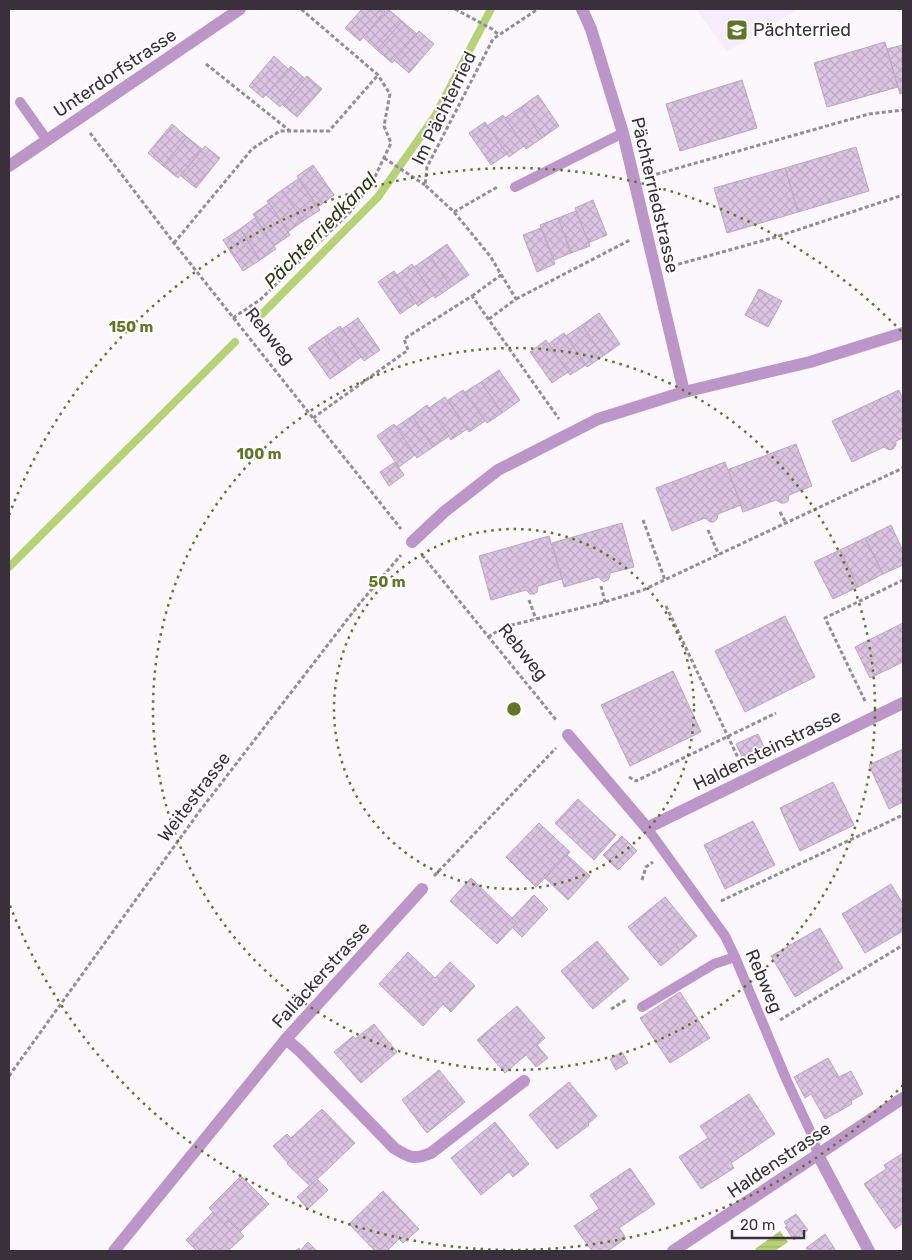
<svg xmlns="http://www.w3.org/2000/svg" width="912" height="1260" font-family="Rubik,sans-serif">
	<defs>
		<pattern id="water-rules" width="6" height="5" patternUnits="userSpaceOnUse" patternTransform="scale(1.25)"><rect width="6" height="5" fill="#b5d375"/><path d="M0 2.5h6" fill="none" stroke="#9cb566"/></pattern>
		<pattern id="building-cross-hatch" width="8" height="8" patternUnits="userSpaceOnUse" patternTransform="scale(1.25)"><rect width="8" height="8" fill="#dbc4e2"/><path d="M0 0l8 8M0 8l8-8" fill="none" stroke="#bda9c3"/></pattern>
	</defs>
	<rect width="100%" height="100%" fill="#fbf7fd"/>
	<path fill="#f7ecfa" d="M696,9h102l-71,43z"/>
	<path fill="url(#water-rules)" d="M780,1231l8,11 -13,9h-18l-2,-2z"/>
	<g fill="none" stroke-linecap="round" stroke-linejoin="round">
		<g stroke="#b5d375" stroke-width="8">
			<path d="M260,316l118,-119 57,-81 56,-107"/>
			<path d="M9,567l226,-225"/>
		</g>
	</g>
	<g fill="url(#building-cross-hatch)" stroke="#bca6c2">
		<path d="M362,9h20l3,2 -25,30 -15,-13z"/>
		<path d="M388,9l14,12 -25,29 -14,-13z"/>
		<path d="M402,21l15,13 -25,29 -15,-13z"/>
		<path d="M419,31l15,13 -25,29 -15,-13z"/>
		<path d="M885,42l13,45 -71,20 -13,-44z"/>
		<path d="M903,45v48l-3,1 -13,-45z"/>
		<path d="M274,56l14,13 -25,29 -14,-12z"/>
		<path d="M291,66l14,13 -25,28 -14,-12z"/>
		<path d="M307,76l15,13 -25,28 -14,-12z"/>
		<path d="M742,80l15,48 -77,23 -14,-47z"/>
		<path d="M538,95l21,31 -17,12 -21,-31z"/>
		<path d="M521,107l21,31 -16,11 -21,-31z"/>
		<path d="M503,115l21,31 -15,11 -22,-31z"/>
		<path d="M485,122l22,32 -16,11 -22,-32z"/>
		<path d="M172,124l15,13 -24,29 -15,-13z"/>
		<path d="M187,137l15,12 -24,29 -15,-12z"/>
		<path d="M205,146l15,12 -24,30 -15,-12z"/>
		<path d="M856,147l13,44 -71,21 -13,-44z"/>
		<path d="M313,165l21,30 -16,12 -21,-31z"/>
		<path d="M785,168l13,44 -71,21 -13,-45z"/>
		<path d="M298,179l22,31 -17,11 -21,-31z"/>
		<path d="M282,190l21,31 -15,11 -21,-31z"/>
		<path d="M593,200l14,35 -19,8 -13,-35z"/>
		<path d="M269,203l21,32 -16,11 -21,-32z"/>
		<path d="M576,211l14,35 -19,7 -13,-35z"/>
		<path d="M255,218l21,31 -16,11 -20,-31z"/>
		<path d="M558,218l13,35 -17,7 -14,-35z"/>
		<path d="M541,228l14,36 -18,8 -14,-37z"/>
		<path d="M240,229l20,31 -17,11 -20,-31z"/>
		<path d="M447,244l22,31 -18,12 -21,-31z"/>
		<path d="M430,256l21,31 -16,11 -21,-31z"/>
		<path d="M412,264l22,31 -16,11 -21,-31z"/>
		<path d="M394,271l22,32 -16,11 -22,-32z"/>
		<path d="M759,289l23,12 -14,26 -23,-12z"/>
		<path d="M599,313l21,31 -17,12 -21,-31z"/>
		<path d="M358,318l22,32 -16,11 -22,-32z"/>
		<path d="M582,325l21,31 -16,11 -21,-31z"/>
		<path d="M340,326l21,31 -15,11 -22,-31z"/>
		<path d="M564,333l22,32 -16,10 -22,-31z"/>
		<path d="M324,337l22,31 -16,11 -22,-31z"/>
		<path d="M546,340l22,32 -16,11 -22,-31z"/>
		<path d="M499,370l21,30 -18,13 -21,-31z"/>
		<path d="M481,382l21,31 -15,10 -22,-31z"/>
		<path d="M463,390l22,31 -16,11 -21,-32z"/>
		<path d="M899,390l4,10v38l-7,3v4l-3,4 -4,1 -5,-3 -32,15 -20,-41z"/>
		<path d="M445,397l22,32 -16,11 -22,-32z"/>
		<path d="M427,405l22,31 -16,11 -21,-31z"/>
		<path d="M412,416l21,31 -16,11 -21,-31z"/>
		<path d="M394,424l21,31 -16,12 -22,-31z"/>
		<path d="M796,444l16,42 -23,9 -1,6 -3,2h-4l-5,-3 -33,12 -16,-42z"/>
		<path d="M395,462l9,13 -15,11 -9,-14z"/>
		<path d="M725,462l16,43 -23,9 -1,5 -3,3h-4l-5,-4 -33,13 -16,-43z"/>
		<path d="M622,523l12,44 -24,6 -1,6 -5,3 -6,-5 -34,10 -12,-44z"/>
		<path d="M891,525l12,26v14l-20,9 -18,-36z"/>
		<path d="M549,536l13,43 -24,7 -1,6 -3,2h-4l-4,-4 -35,10 -12,-44z"/>
		<path d="M865,538l18,36 -25,13 -18,-37z"/>
		<path d="M840,550l18,37 -25,12 -19,-37z"/>
		<path d="M785,616l30,61 -70,35 -30,-61z"/>
		<path d="M903,623v39l-33,16 -15,-31z"/>
		<path d="M673,671l28,61 -71,34 -29,-61z"/>
		<path d="M758,734l8,17 -22,10 -8,-17z"/>
		<path d="M903,749v53l-14,7 -20,-44z"/>
		<path d="M833,782l21,43 -54,26 -20,-43z"/>
		<path d="M578,799l38,36 -22,25 -39,-37z"/>
		<path d="M753,821l22,44 -50,24 -21,-44z"/>
		<path d="M539,823l31,29 -34,35 -30,-30z"/>
		<path d="M622,836l15,15 -19,19 -15,-15z"/>
		<path d="M567,855l23,21 -22,24 -23,-22z"/>
		<path d="M471,878l46,45 -20,21 -47,-43z"/>
		<path d="M891,884l12,20v27l-38,22 -23,-39z"/>
		<path d="M534,895l14,14 -26,28 -9,-9 4,-5 -5,-5z"/>
		<path d="M665,897l32,39 -36,30 -33,-39z"/>
		<path d="M820,928l23,40 -48,29 -24,-41z"/>
		<path d="M597,941l32,38 -36,30 -32,-38z"/>
		<path d="M408,952l27,26 15,-16 25,24 -24,26 -8,-8 -20,22 -44,-42z"/>
		<path d="M680,992l30,46 -40,25 -30,-45z"/>
		<path d="M517,1006l28,32 -8,7 11,13 -12,9 -10,-12 -21,18 -28,-33z"/>
		<path d="M374,1024l23,28 -36,31 -27,-31 19,-16 2,3z"/>
		<path d="M622,1052l6,11 -12,7 -6,-11z"/>
		<path d="M828,1058l11,19 12,-6 12,23 -12,7 1,3 -27,15 -14,-25 -6,4 -11,-21z"/>
		<path d="M439,1070l26,32 -38,31 -25,-33z"/>
		<path d="M569,1082l28,34 -9,8 1,1 -32,24 -28,-34z"/>
		<path d="M749,1094l26,40 -44,29 3,5 -33,21 -22,-32 29,-19 -8,-12z"/>
		<path d="M322,1109l33,34 -45,43 -23,-22 1,-1 -15,-17 14,-12 4,4z"/>
		<path d="M495,1122l34,42 -16,13 -4,-5 -28,23 -30,-37z"/>
		<path d="M903,1153v70l-8,6 -31,-45 22,-15 -2,-4z"/>
		<path d="M630,1168l25,36 -36,24 7,10 -18,13h-16l-18,-25 25,-17 -9,-14z"/>
		<path d="M241,1176l28,28 -29,28 -12,-12 -4,4 -15,-16z"/>
		<path d="M317,1179l11,11 -20,19 -11,-12z"/>
		<path d="M383,1191l36,38 -16,14 -4,-4 -12,12h-12l-26,-27z"/>
		<path d="M213,1212l11,12 4,-4 16,16 -16,15h-31l-11,-11z"/>
		<path d="M796,1214l12,16 -14,10 -9,-13 2,-1 -3,-4z"/>
		<path d="M825,1234l11,17h-28l-2,-3z"/>
		<path d="M308,1242l9,9h-22l4,-3 1,3z"/>
	</g>
	<g fill="none" stroke-linecap="round" stroke-linejoin="round">
		<g stroke="#948d96" stroke-width="3" stroke-dasharray="4 2.5" stroke-linecap="butt">
			<path d="M455,9l37,20 7,6"/>
			<path d="M206,64l84,67"/>
			<path d="M90,133l84,110 227,286"/>
			<path d="M384,158l41,27"/>
			<path d="M650,176l219,-62 34,-4"/>
			<path d="M454,212l45,-26"/>
			<path d="M174,243l78,-94 28,-18h49l49,-56"/>
			<path d="M672,266l104,-29 127,-42"/>
			<path d="M472,296l29,-21"/>
			<path d="M516,299l114,-59"/>
			<path d="M233,318l28,-19 89,-87 22,-29 19,-40 -7,-17 6,-32 -12,-19 -77,-66"/>
			<path d="M489,319l27,-20 -26,-43 -36,-44 -29,-27 2,-18 66,-128 45,-30"/>
			<path d="M313,418l95,-68 -4,-11 68,-43 87,123"/>
			<path d="M780,512l6,11"/>
			<path d="M643,520l22,60"/>
			<path d="M708,530l11,25"/>
			<path d="M422,555l135,166"/>
			<path d="M601,586l4,16"/>
			<path d="M529,600l7,19"/>
			<path d="M666,606l74,156"/>
			<path d="M488,637l16,-10 101,-25 38,-12 260,-122"/>
			<path d="M865,701l-40,-83 78,-38"/>
			<path d="M629,777l7,4 140,-68"/>
			<path d="M434,876l122,-128"/>
			<path d="M642,880l4,-13 7,-5"/>
			<path d="M721,901l182,-86"/>
			<path d="M611,1009l15,-9"/>
			<path d="M780,1020l123,-75"/>
			<path d="M9,1076l190,-264 161,-209 41,-48"/>
		</g>
		<g stroke="#bd96c9" stroke-width="10">
			<path d="M20,102l27,38"/>
			<path d="M515,187l108,-54"/>
			<path d="M647,828l78,108 10,21 52,124 25,54 6,20"/>
			<path d="M642,1007l72,-43 21,-7"/>
		</g>
		<g stroke="#bd96c9" stroke-width="12">
			<path d="M582,9l9,20 32,104 61,259"/>
			<path d="M9,166l231,-157"/>
			<path d="M412,542l32,-30 54,-42 100,-51 86,-27 126,-30 93,-29"/>
			<path d="M568,735l79,93 256,-125"/>
			<path d="M286,1039l15,13 93,96c16,10 20,12 37,5l93,-72"/>
			<path d="M818,1155l51,96"/>
			<path d="M114,1251l172,-212 136,-150"/>
			<path d="M673,1251l230,-153"/>
		</g>
	</g>
	<g fill="none" stroke="#5f7627" stroke-width="2.5" stroke-dasharray="2.5 5">
		<circle cx="514" cy="709" r="180"/>
		<circle cx="514" cy="709" r="361"/>
		<path d="M903 1085A541 541 0 0 1 9 903M9 515A541 541 0 0 1 903 333"/>
	</g>
	<defs>
		<g id="school-square" transform="scale(1.125)"><rect x="-9" y="-9" width="18" height="18" rx="4" fill="#5f7627" stroke="#fff"/><path d="M0-5L7-2L0 1L-7-2ZM-4 1L0 2.5L4 1V4Q0 6-4 4Z" fill="#fff"/></g>
	</defs>
	<g fill-rule="evenodd">
		<use href="#school-square" x="737" y="30"/>
	</g>
	<g text-anchor="middle" stroke-width="4" stroke-linejoin="round" paint-order="stroke">
		<g font-size="18" fill="#39303c" stroke="#fff" text-anchor="start">
			<text x="753" y="36">Pächterried</text>
		</g>
		<g font-size="18" fill="#39303c" stroke="#fff">
			<text transform="translate(115 73) rotate(-34)" y="6">Unterdorfstrasse</text>
			<text transform="translate(444 108) rotate(-64)" y="6">Im Pächterried</text>
			<text transform="translate(655 195) rotate(77)" y="6">Pächterriedstrasse</text>
			<text transform="translate(270 336) rotate(51)" y="6">Rebweg</text>
			<text transform="translate(523 652) rotate(51)" y="6">Rebweg</text>
			<text transform="translate(767 750) rotate(-26)" y="6">Haldensteinstrasse</text>
			<text transform="translate(194 797) rotate(-53)" y="6">Weitestrasse</text>
			<text transform="translate(321 975) rotate(-48)" y="6">Falläckerstrasse</text>
			<text transform="translate(764 981) rotate(67)" y="6">Rebweg</text>
			<text transform="translate(779 1160) rotate(-34)" y="6">Haldenstrasse</text>
		</g>
		<g font-size="19" font-style="italic" fill="#2e3912" stroke="#fff">
			<text transform="translate(320 230) rotate(-46)" y="7">Pächterriedkanal</text>
		</g>
	</g>
	<circle cx="514" cy="709" r="8" fill="#5f7627" stroke="#fff" stroke-width="2.5"/>
	<g font-size="15" text-anchor="middle" font-weight="bold" fill="#5f7627" stroke="#fff" stroke-width="4" stroke-linejoin="round" paint-order="stroke">
		<text x="131" y="332">150 m</text>
		<text x="259" y="459">100 m</text>
		<text x="387" y="587">50 m</text>
	</g>
	<rect width="912" height="1260" fill="none" stroke="#39303c" stroke-width="20"/>
	<path d="M732 1230v8h72v-8" fill="none" stroke="#39303c" stroke-width="2.5"/>
	<text x="740" y="1230" font-size="15" fill="#39303c" stroke="#ffffff" stroke-width="4" paint-order="stroke">20 m</text>
</svg>
